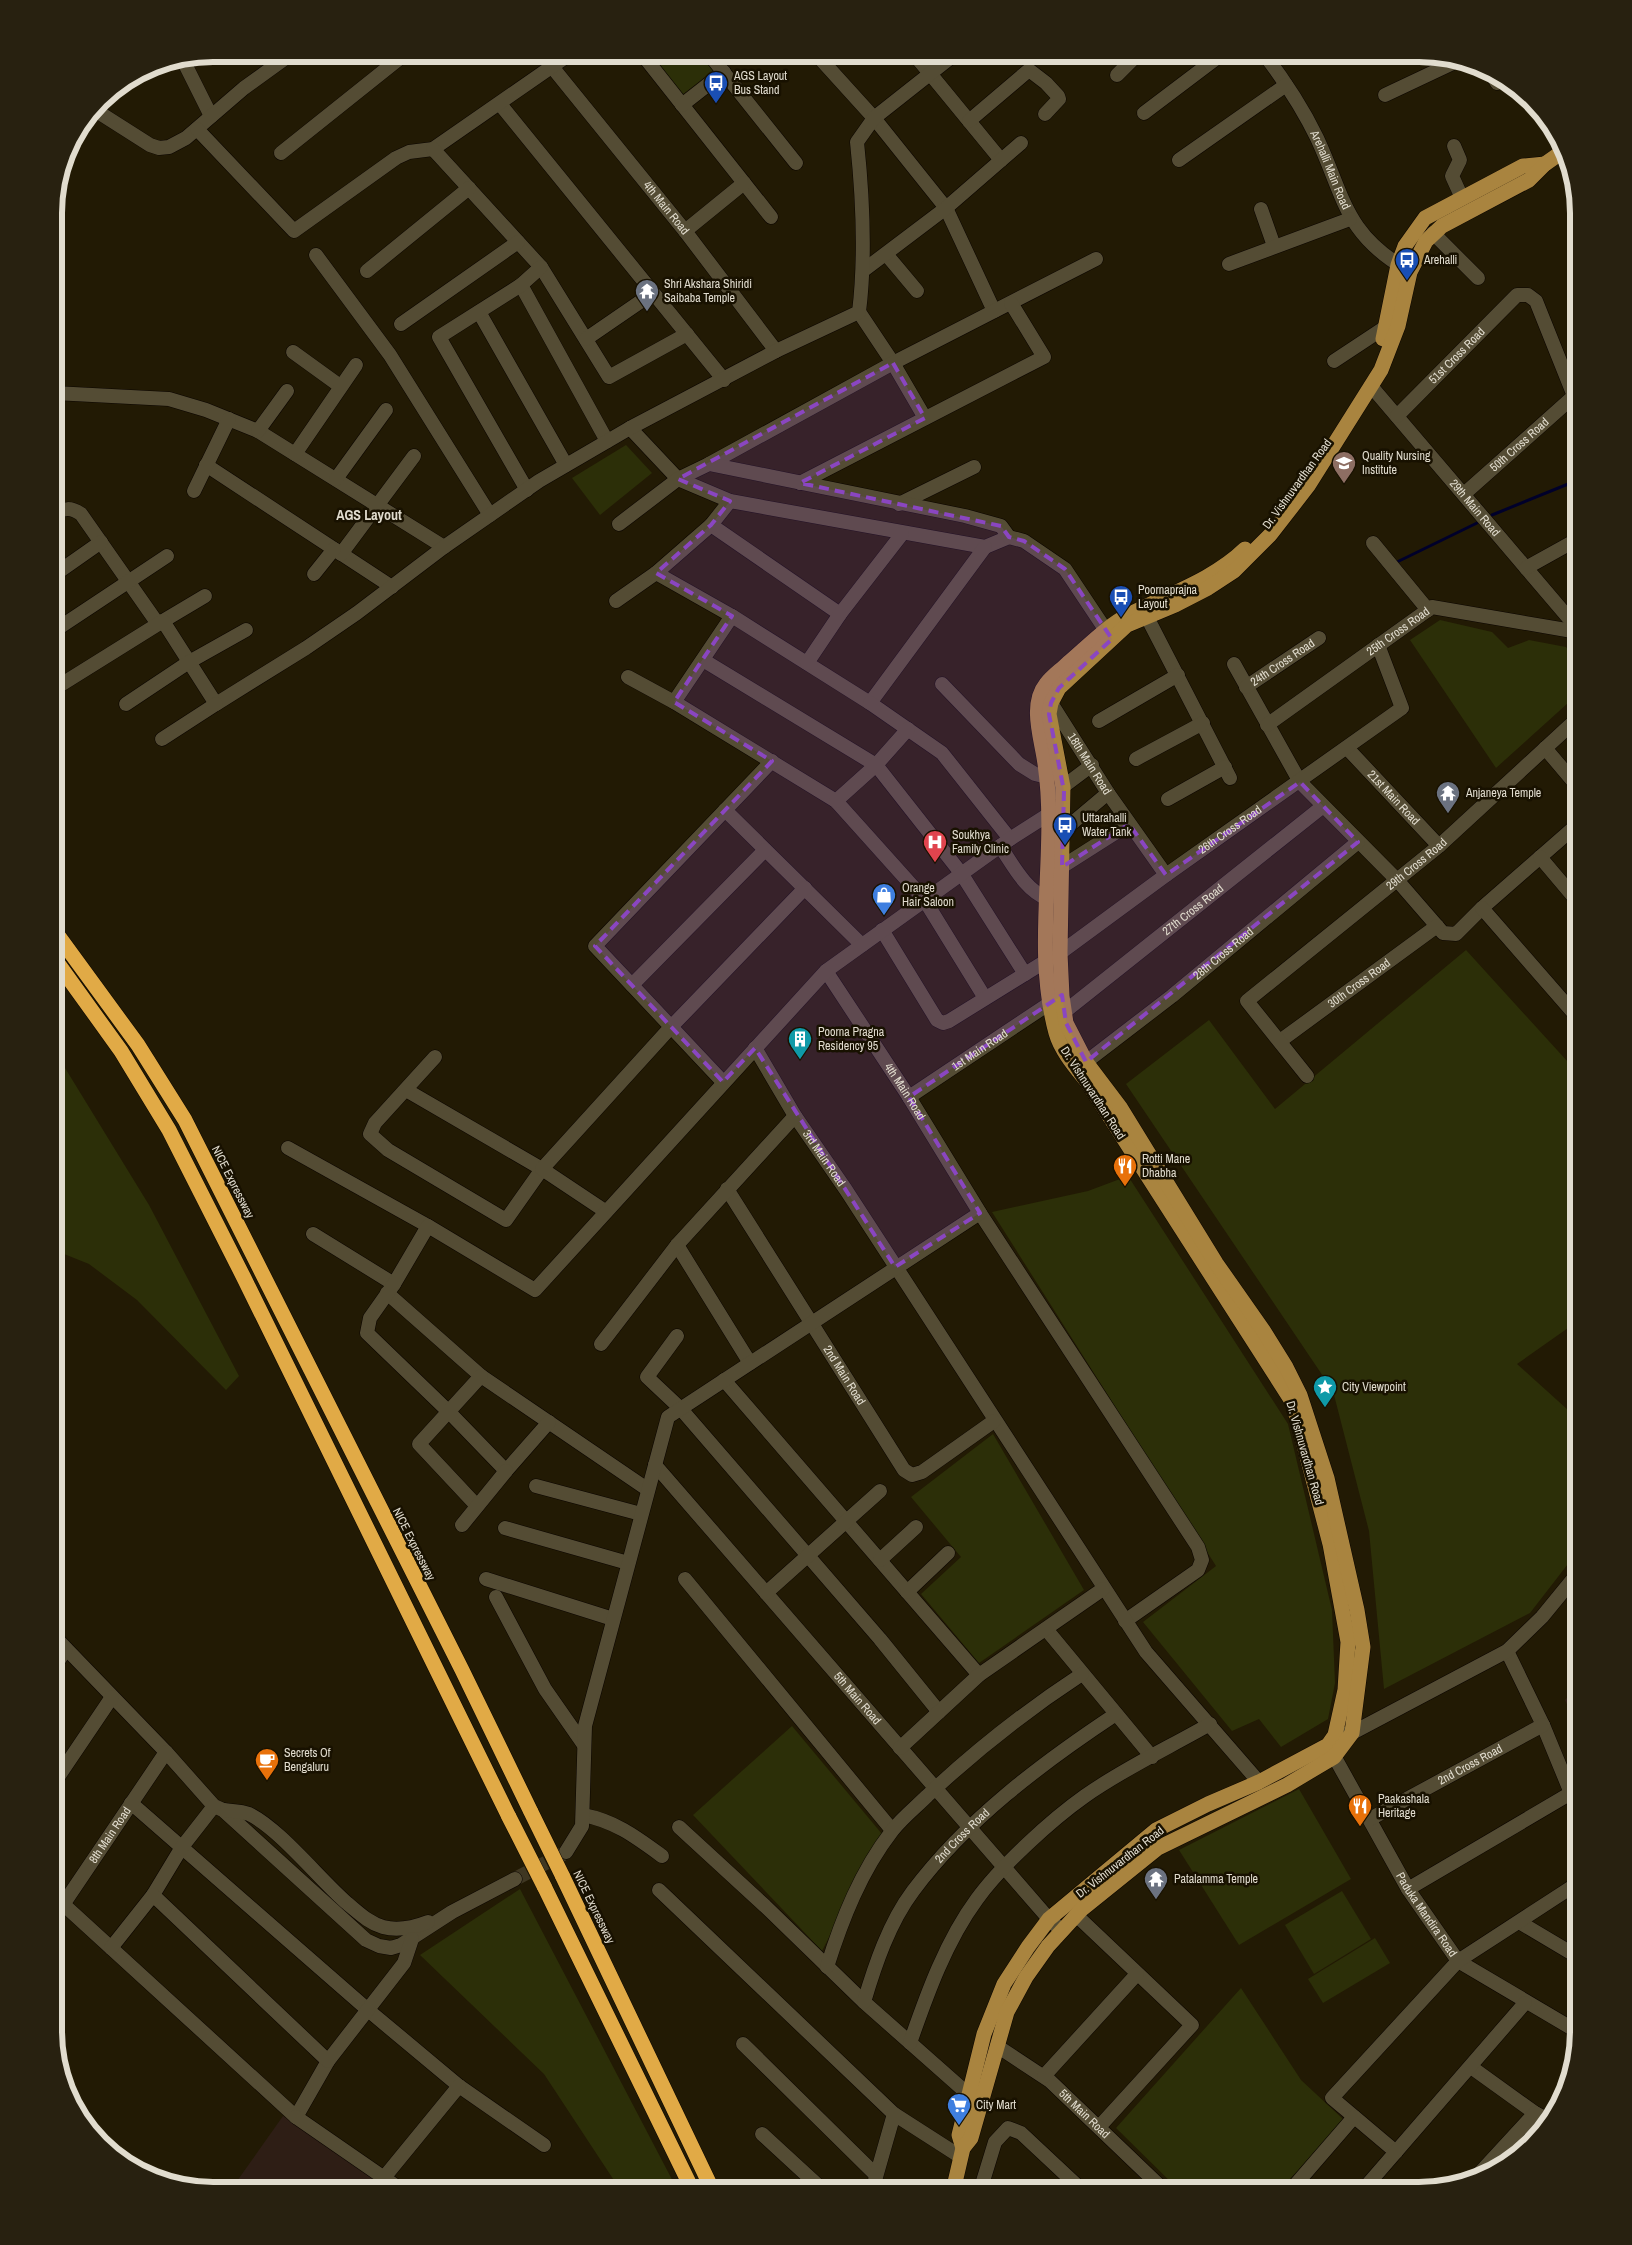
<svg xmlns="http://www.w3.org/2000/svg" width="1632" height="2245" font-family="'Archivo Narrow',sans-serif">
	<rect width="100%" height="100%" fill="#221a04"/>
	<g fill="#2e1e15">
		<path d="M1578,1685v44l-13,-29z"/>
		<path d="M283,2116l91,62 -10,13h-134z"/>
	</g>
	<g fill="#2c2f08">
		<path d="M648,54h52l14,16 -32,25z"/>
		<path d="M626,445l26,28 -52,42 -28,-37z"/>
		<path d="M1440,620l52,12 16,16 21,-8 37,7 12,16v7l-9,9 9,11v4l-82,74 -86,-128z"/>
		<path d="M1466,950l112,123v248l-61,43 61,55v132l-48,62 -146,76 -15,-158 -36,-140 -207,-307 83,-64 66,89z"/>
		<path d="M54,1050l95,155 90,171 -13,14 -89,-90 -48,-36 -35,-14z"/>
		<path d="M1128,1176l160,248 44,186 3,73 -7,36 -47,28 -22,-28 -27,12 -89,-109 73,-56 -224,-354 96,-21z"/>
		<path d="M993,1434l91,156 -105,73 -58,-69 40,-37 -50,-60z"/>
		<path d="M792,1726l90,108 -60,117 -129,-136z"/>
		<path d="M1299,1789l52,90 -112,66 -60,-95z"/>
		<path d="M520,1889l158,302h-57l-77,-117 -124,-119z"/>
		<path d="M1342,1891l29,48 -57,35 -29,-49z"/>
		<path d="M1375,1938l15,25 -67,40 -15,-24z"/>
		<path d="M1241,1988l60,92 43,40 -65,71h-99l-64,-63z"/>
	</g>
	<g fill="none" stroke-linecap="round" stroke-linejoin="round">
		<g stroke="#00002a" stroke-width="3">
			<path d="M1492,515l86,-35"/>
			<path d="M1397,562l80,-39"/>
		</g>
		<path stroke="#3f3722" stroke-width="14" stroke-dasharray="14 7" stroke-linecap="butt" d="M515,1879l48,-25"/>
		<g stroke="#0b0500" stroke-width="15">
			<g id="minor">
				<path d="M642,54l129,163"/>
				<path d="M709,54l87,109"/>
				<path d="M816,54l58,64 72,90 48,103"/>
				<path d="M914,54l87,106"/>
				<path id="s1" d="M1264,54c20,26 39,55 53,84 28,60 27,95 90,132"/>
				<path d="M183,60l28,56"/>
				<path id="s2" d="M553,68l132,163 91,120"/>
				<path d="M1491,73l6,10"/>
				<path d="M1117,75l21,-21"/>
				<path d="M1385,95l70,-33"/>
				<path d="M500,104l224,276"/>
				<path d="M682,105l42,-33"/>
				<path d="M95,110l55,35 9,3 10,-1 17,-9 58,-50 47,-34"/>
				<path d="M1144,113l78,-59"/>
				<path d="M969,121l60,-51 17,13 12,13 1,3 -14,15"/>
				<path d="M197,129l97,102 102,-73 13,-6 24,-3 137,-95"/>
				<path d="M1454,146l6,14 -8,16 10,22"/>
				<path d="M433,149l108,118 68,110 78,-43"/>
				<path d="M281,153l124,-99"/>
				<path d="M1179,160l107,-75"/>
				<path d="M1261,209l13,37"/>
				<path d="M685,231l59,-48"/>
				<path d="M1433,233l45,45"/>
				<path d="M886,254l31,37"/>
				<path d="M316,255l74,100 100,160"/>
				<path d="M1229,264l121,-45"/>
				<path d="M864,270l82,-62 75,-65"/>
				<path d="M367,271l102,-83"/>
				<path d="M521,285l86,156"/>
				<path d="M479,312l87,153"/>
				<path d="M859,312l34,51 32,55"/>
				<path d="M401,324l117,-82"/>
				<path d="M586,339l67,-46"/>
				<path d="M293,352l47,34"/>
				<path d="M1334,361l53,-35"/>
				<path id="s3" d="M1371,386l207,243"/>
				<path d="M54,393l115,6 37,11 52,21 186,116"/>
				<path id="s4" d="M1397,416l120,-121h11l8,6 42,105"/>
				<path d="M630,428l48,51 52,22 255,46 24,-10"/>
				<path d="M258,431l29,-40"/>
				<path d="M295,454l61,-89"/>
				<path d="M709,464l184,-101 203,-104"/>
				<path d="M206,465l186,122"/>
				<path d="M336,479l50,-69"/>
				<path d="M800,483l244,-126 -33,-54"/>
				<path d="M527,490l-88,-153 82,-52 20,-18"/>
				<path d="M194,491l35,-72"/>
				<path id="s5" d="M1464,494l110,-98"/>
				<path d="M730,501l-19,24 -55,48 76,43 138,87 115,-156"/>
				<path d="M899,504l75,-37"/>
				<path d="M54,514c11,-6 16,-7 27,0l77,110"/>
				<path d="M619,524l59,-45 31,-15 256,52 36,10 8,11 15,4 41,28 46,69"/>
				<path d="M711,525l129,89"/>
				<path d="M1373,543l55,67"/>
				<path d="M341,554l73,-98"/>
				<path d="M1526,568l52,-29"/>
				<path d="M314,574l20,-25"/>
				<path d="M54,575l47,-33"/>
				<path d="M616,601l40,-28"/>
				<path d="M1147,617l83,161"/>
				<path d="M163,621l42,-25"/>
				<path d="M54,631l113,-75"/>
				<path d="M703,660l173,105 85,108 64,101"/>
				<path d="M807,663l33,-49 62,-80"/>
				<path d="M1234,664l66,118 97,98 46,53 13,1 26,-26 96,-84"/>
				<path d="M628,677l46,25 162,99 88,98 61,99"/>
				<path d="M942,684l77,80 16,10 12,3"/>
				<path id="s6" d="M1246,687l73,-49"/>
				<path d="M54,689l109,-68 53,83 90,-56 51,-35 87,-66 95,-66 91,-53 146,-77 83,-39c7,-57 4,-113 -2,-170l17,-24 81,-64"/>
				<path d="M674,702l58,-86"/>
				<path d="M870,703l72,50 68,86"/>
				<path id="s7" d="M1051,703l57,90 58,82"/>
				<path d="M126,704l63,-42 57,-32"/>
				<path d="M1099,721l79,-46"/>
				<path id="s8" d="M1267,725l165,-118 146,25"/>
				<path d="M162,739l54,-35"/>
				<path id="s9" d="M1347,748l92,98"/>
				<path d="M1545,748l33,39"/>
				<path d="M1136,759l67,-36"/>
				<path d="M1056,792l36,-27"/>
				<path d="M1168,799l57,-32"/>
				<path d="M836,801l40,-36 32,-36"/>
				<path d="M725,810l137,135"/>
				<path d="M1064,830l44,-37"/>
				<path d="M1000,846c13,19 25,44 48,53"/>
				<path d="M1540,857l38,45"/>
				<path d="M1063,866l66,-42"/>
				<path d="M1482,908l96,110"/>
				<path d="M882,930l55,90 6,3 6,-2 97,-60"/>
				<path id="s10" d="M1060,953l106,-78 236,-167 -24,-63"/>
				<path id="s11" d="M826,971l83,126 71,116 218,334 4,13 -4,10 -73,51"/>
				<path d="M632,985l133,-135"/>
				<path id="s12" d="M1063,1013l259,-206"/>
				<path id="s13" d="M1280,1041l157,-115"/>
				<path id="s14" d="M755,1048l40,68 51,74 300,462 113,130"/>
				<path id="s15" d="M1086,1062l86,-66 186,-154"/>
				<path id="s16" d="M1307,1076l-60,-75 192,-155 139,-128"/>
				<path d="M723,1082l-128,-136 177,-185"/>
				<path d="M406,1090l136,79 -36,51 -118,-70 -18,-16 5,-11 60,-66"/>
				<path id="s17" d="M909,1097l141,-94"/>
				<path d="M288,1148l140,78"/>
				<path id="s18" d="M727,1189l177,281 8,5 10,-3 72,-51"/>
				<path d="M605,1211l-63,-42 129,-142 134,-139"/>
				<path d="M313,1234l81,50"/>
				<path d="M677,1245l73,118"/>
				<path d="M387,1293l94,83 166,113"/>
				<path d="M677,1336l-30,41 34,32 199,230 59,73"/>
				<path d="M601,1344l76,-99 118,-129"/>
				<path d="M724,1380l255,295"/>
				<path d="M549,1422l-43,49 -57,-59 -82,-79 3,-15 24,-34 34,-58 107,64 291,-319 184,-132 47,-30"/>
				<path id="s19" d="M655,1465l394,454 13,12"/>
				<path d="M536,1486l105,28"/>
				<path d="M477,1506l-58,-62 62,-68"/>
				<path d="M462,1525l44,-54"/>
				<path d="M505,1528l123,35"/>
				<path d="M880,1560l36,-33"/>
				<path d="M486,1579l127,40"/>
				<path d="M685,1579l207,251"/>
				<path d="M907,1592l41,-39"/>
				<path d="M766,1593l114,-102"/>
				<path d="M496,1597l49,92 39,56"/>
				<path d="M1046,1629l106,128"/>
				<path d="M54,1636l112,116 48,54 9,4 143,130 13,6 12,2 10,-3 51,-33 63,-33"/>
				<path d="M1507,1651l36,74 28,68 7,9"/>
				<path d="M54,1667l12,-18"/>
				<path d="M1343,1734l9,-1 155,-82 35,-34 36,-44"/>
				<path id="s20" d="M1329,1747l79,142 50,72 120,71"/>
				<path d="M900,1748l79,-73 124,-86"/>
				<path d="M54,1783l58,-86"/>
				<path d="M131,1803l237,207 91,76 85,59"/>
				<path d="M223,1810c8,1 19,1 26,4 31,15 71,66 99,90 11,9 21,19 35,23 15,4 32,0 45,-5"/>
				<path d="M583,1815c32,6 53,22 79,41"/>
				<path id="s21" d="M1370,1819l173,-94"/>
				<path d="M679,1827l86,79 99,96 104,92"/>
				<path d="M566,1852l16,-26 3,-100 83,-309 312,-204"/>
				<path d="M1408,1889l163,-96"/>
				<path d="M659,1890l235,224"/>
				<path d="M153,1895l29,-48 32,-41"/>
				<path d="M63,1904l233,213 32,-56"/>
				<path d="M1076,1915l116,110 -93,102"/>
				<path id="s22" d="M54,1918l112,-166"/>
				<path d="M1519,1922l59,35"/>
				<path d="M111,1948l42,-53 175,166 76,-98 8,-24"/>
				<path d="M827,1967c15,-48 34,-96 65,-136 10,-13 24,-24 35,-35 48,-45 100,-86 155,-122"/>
				<path id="s23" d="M864,2002c11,-37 25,-79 49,-111 53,-71 129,-128 203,-177"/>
				<path d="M910,2043c17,-49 36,-102 67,-144 24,-33 74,-79 108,-103 38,-27 83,-48 125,-72"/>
				<path d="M743,2044l133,131"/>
				<path id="s24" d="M997,2046l53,35 115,110"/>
				<path d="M1471,2067l64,46 14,7"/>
				<path d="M1044,2076l93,-102"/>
				<path d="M296,2117l107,74"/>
				<path d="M762,2134l62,57"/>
				<path d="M1396,2152l-64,-54 126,-137 120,-78"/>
				<path d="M1477,2176l58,-63"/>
				<path d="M373,2191l86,-105"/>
				<path d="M872,2191l22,-77 67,43"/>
				<path d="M980,2191l15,-49 13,-14 13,5 62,58"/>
				<path d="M1290,2191l64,-74"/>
				<path d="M1362,2191l163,-188"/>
			</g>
		</g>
		<g stroke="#0b0500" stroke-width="16">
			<g id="major">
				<path d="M1383,339l15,-74 7,-19 20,-28 98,-52 22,-2"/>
				<path d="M963,2148l-4,-13 25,-101 20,-50 24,-37 21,-28 107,-89 52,-26 51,-22 69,-37 7,-10 10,-45 3,-48 -18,-98 -37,-141 -205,-320c-12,-15 -27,-32 -32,-50 -24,-88 2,-180 -11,-269 -3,-24 -16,-59 1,-80 6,-8 15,-14 22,-21 20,-17 39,-37 62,-49 39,-20 83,-34 115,-65"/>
				<path d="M953,2191l10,-43 8,-10 36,-126 19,-35 22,-31 33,-36 77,-62 129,-63 47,-28 18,-24 11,-86 -6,-37 -30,-132 -27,-83 -14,-28 -23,-37 -47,-67 -96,-156 -34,-45 -20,-39 -4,-27 -2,-43 3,-166 -14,-73 2,-11 8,-15 68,-63 48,-20 33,-17 26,-17 36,-36 38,-49 73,-116 17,-44 12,-54 16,-31 16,-15 87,-46 16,-16 17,-12"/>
			</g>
		</g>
		<g stroke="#0b0500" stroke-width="16">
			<g id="highway">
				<path d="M54,930l84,115 47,75 277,550 69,142"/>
				<path d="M54,958l67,93 48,79 75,148 265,539"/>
				<path d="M562,1875l151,316"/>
				<path d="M544,1886l149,305"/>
			</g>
		</g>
		<use href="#minor" stroke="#544c34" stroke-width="14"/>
		<use href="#major" stroke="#a9843f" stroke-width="15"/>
		<use href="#highway" stroke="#e1aa46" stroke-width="15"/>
		<g stroke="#0b0500" stroke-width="16" stroke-linecap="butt">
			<g id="highway-bridge">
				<path d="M531,1812l31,63"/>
				<path d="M509,1817l35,69"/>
			</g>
		</g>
		<use href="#highway-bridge" stroke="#e1aa46" stroke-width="15"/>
	</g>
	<path fill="#8a46c1" fill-opacity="0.2" stroke="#8a46c1" stroke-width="4" stroke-dasharray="10 6" stroke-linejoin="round" d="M893,363l32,55 -125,65 201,43 8,11 15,4 41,28 47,70 -53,49 -8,15 -2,11 15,77 -2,76 67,-43 37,51 134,-93 58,60 -272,220 -20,-39 -4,-28 -153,102 71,116 -85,54 -140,-219 -32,34 -128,-136 177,-185 -98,-59 58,-86 -76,-43 55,-48 19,-24 -52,-22z"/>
	<defs>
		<g id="bus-pin" transform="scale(1.25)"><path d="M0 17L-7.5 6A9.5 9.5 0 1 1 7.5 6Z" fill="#1a4fb4" stroke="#181100"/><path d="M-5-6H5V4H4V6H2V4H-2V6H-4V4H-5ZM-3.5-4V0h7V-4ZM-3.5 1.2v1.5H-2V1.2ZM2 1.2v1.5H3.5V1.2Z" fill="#fff"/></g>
		<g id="temple-pin" transform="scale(1.25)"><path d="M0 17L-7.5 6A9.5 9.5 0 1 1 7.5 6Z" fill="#6b7280" stroke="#181100"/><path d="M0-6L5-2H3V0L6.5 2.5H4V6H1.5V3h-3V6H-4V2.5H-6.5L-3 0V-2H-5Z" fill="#fff"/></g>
		<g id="school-pin" transform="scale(1.25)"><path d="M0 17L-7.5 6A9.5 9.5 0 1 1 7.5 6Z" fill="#8d6e63" stroke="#181100"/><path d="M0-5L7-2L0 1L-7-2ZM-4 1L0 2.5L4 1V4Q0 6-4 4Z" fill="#fff"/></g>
		<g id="hospital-pin" transform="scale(1.25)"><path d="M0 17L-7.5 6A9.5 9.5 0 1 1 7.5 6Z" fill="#e0444e" stroke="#181100"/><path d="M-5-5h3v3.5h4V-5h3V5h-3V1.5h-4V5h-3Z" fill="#fff"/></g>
		<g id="shop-pin" transform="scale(1.25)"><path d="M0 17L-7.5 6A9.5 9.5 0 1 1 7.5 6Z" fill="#3f7fe0" stroke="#181100"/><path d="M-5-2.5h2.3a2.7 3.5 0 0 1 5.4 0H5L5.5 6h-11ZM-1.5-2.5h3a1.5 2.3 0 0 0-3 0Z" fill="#fff"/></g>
		<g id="building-pin" transform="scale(1.25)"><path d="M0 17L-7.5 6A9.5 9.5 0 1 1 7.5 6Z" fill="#0f9aa8" stroke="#181100"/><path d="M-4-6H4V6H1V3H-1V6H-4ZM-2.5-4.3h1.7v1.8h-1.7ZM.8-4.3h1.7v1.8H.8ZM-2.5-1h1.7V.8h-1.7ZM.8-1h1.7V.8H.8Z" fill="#fff"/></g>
		<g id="restaurant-pin" transform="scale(1.25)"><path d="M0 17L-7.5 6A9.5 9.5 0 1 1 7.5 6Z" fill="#e8710a" stroke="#181100"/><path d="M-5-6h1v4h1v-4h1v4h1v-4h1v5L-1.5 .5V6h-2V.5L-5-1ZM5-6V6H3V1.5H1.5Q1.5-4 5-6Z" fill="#fff"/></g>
		<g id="sight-pin" transform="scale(1.25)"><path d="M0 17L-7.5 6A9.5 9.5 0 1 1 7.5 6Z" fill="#0f9aa8" stroke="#181100"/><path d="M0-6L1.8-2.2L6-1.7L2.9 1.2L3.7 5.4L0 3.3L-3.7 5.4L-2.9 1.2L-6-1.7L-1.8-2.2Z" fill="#fff"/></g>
		<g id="cafe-pin" transform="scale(1.25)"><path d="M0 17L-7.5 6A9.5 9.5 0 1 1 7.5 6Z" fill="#e8710a" stroke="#181100"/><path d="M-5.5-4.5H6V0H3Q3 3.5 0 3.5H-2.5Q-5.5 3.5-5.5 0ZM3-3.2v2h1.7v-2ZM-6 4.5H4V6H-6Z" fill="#fff"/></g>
		<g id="supermarket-pin" transform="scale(1.25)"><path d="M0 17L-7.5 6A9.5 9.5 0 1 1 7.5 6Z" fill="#3f7fe0" stroke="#181100"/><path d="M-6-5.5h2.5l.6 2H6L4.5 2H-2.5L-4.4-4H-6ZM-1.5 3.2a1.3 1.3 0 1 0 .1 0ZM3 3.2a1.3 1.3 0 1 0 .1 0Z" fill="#fff"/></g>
	</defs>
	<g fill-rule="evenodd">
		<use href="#bus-pin" x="716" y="83"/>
		<use href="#bus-pin" x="1407" y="260"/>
		<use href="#temple-pin" x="647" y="291"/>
		<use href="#school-pin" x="1344" y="463"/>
		<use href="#bus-pin" x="1121" y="597"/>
		<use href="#temple-pin" x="1448" y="793"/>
		<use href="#bus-pin" x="1065" y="825"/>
		<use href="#hospital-pin" x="935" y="842"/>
		<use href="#shop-pin" x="884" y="895"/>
		<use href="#building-pin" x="800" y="1039"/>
		<use href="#restaurant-pin" x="1125" y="1166"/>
		<use href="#sight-pin" x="1325" y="1387"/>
		<use href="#cafe-pin" x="267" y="1760"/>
		<use href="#restaurant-pin" x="1360" y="1806"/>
		<use href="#temple-pin" x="1156" y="1879"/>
		<use href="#supermarket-pin" x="959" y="2105"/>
	</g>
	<g text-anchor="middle" stroke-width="5" stroke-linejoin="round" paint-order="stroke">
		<g font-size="12" fill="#e1dcce" stroke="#181100" text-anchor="start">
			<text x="734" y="80">AGS Layout<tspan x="734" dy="14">Bus Stand</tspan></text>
			<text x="1424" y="264">Arehalli</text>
			<text x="664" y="288">Shri Akshara Shiridi<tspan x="664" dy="14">Saibaba Temple</tspan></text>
			<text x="1362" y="460">Quality Nursing<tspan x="1362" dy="14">Institute</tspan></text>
			<text x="1138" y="594">Poornaprajna<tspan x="1138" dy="14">Layout</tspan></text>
			<text x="1466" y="797">Anjaneya Temple</text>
			<text x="1082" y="822">Uttarahalli<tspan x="1082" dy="14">Water Tank</tspan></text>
			<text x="952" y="839">Soukhya<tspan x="952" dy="14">Family Clinic</tspan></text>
			<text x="902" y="892">Orange<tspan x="902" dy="14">Hair Saloon</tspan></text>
			<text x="818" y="1036">Poorna Pragna<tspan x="818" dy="14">Residency 95</tspan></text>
			<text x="1142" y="1163">Rotti Mane<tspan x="1142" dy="14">Dhabha</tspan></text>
			<text x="1342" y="1391">City Viewpoint</text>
			<text x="284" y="1757">Secrets Of<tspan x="284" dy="14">Bengaluru</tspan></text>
			<text x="1378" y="1803">Paakashala<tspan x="1378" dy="14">Heritage</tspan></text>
			<text x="1174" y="1883">Patalamma Temple</text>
			<text x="976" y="2109">City Mart</text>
		</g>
		<g font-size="12" fill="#e1dcce" stroke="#181100">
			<text dy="4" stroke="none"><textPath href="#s1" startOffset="134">Arehalli Main Road</textPath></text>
			<text dy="4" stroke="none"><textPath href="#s2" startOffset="180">4th Main Road</textPath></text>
			<text dy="4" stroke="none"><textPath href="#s4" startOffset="85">51st Cross Road</textPath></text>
			<text dy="4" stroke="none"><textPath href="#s5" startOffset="74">50th Cross Road</textPath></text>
			<text transform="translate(1297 484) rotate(-54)" y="4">Dr. Vishnuvardhan Road</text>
			<text dy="4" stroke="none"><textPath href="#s3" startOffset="160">29th Main Road</textPath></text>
			<text dy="4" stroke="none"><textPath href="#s8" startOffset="161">25th Cross Road</textPath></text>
			<text dy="4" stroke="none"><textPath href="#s6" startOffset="44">24th Cross Road</textPath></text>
			<text dy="4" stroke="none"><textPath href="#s7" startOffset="72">18th Main Road</textPath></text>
			<text dy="4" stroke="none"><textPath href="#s9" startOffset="68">21st Main Road</textPath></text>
			<text dy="4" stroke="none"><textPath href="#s10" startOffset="210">26th Cross Road</textPath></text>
			<text dy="4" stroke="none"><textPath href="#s16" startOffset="314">29th Cross Road</textPath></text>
			<text dy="4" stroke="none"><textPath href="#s12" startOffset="166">27th Cross Road</textPath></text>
			<text dy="4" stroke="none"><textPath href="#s15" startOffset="175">28th Cross Road</textPath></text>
			<text dy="4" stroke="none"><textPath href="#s13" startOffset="98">30th Cross Road</textPath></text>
			<text dy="4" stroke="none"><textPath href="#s17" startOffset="85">1st Main Road</textPath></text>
			<text dy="4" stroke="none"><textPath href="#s11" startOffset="144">4th Main Road</textPath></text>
			<text transform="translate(1093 1093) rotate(57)" y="4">Dr. Vishnuvardhan Road</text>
			<text dy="4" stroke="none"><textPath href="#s14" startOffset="130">3rd Main Road</textPath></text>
			<text transform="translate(233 1182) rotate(63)" y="4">NICE Expressway</text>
			<text dy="4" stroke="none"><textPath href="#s18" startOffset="220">2nd Main Road</textPath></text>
			<text transform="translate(1305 1453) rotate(74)" y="4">Dr. Vishnuvardhan Road</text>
			<text transform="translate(414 1544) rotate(63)" y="4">NICE Expressway</text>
			<text dy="4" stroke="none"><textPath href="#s19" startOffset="309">5th Main Road</textPath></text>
			<text dy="4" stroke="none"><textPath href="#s21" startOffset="114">2nd Cross Road</textPath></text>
			<text dy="4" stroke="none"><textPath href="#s22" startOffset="100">8th Main Road</textPath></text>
			<text dy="4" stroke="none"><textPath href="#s23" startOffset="196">2nd Cross Road</textPath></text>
			<text transform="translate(1120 1862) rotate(-38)" y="4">Dr. Vishnuvardhan Road</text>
			<text transform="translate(594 1907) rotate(64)" y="4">NICE Expressway</text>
			<text dy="4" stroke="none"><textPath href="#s20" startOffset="194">Paduka Mandira Road</textPath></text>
			<text dy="4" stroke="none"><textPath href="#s24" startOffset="111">5th Main Road</textPath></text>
		</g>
		<g font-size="14" font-weight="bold" fill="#e1dcce" stroke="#181100">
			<text x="369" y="520">AGS Layout</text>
		</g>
	</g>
	<path d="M0 0H1632V2245H0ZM213 62H1419A151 151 0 0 1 1570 213V2031A151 151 0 0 1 1419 2182H213A151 151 0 0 1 62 2031V213A151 151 0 0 1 213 62Z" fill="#282110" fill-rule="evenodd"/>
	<path fill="none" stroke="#e1dcce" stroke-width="6" d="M213 62H1419A151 151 0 0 1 1570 213V2031A151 151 0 0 1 1419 2182H213A151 151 0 0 1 62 2031V213A151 151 0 0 1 213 62Z"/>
</svg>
